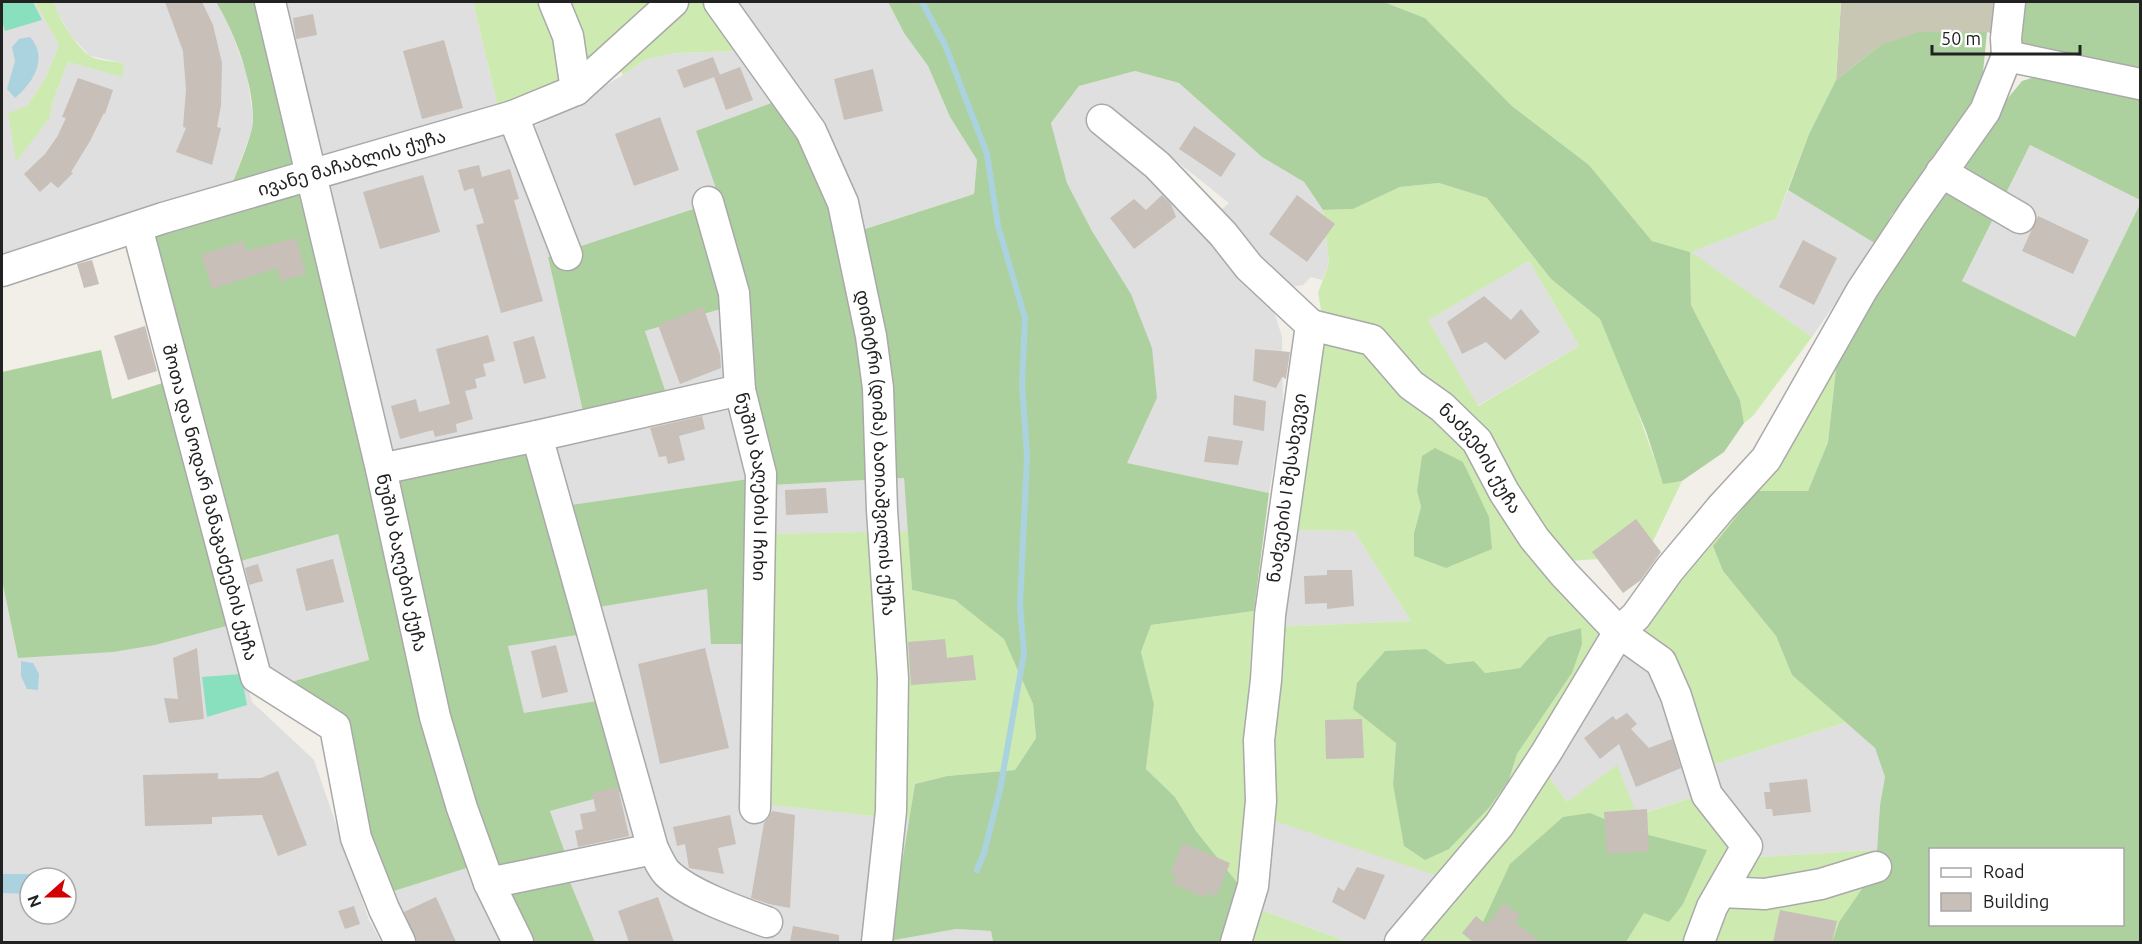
<svg xmlns="http://www.w3.org/2000/svg" width="2142" height="944" font-family="Ubuntu,'Noto Sans Georgian',sans-serif">
	<rect width="100%" height="100%" fill="#f2efe9"/>
	<g fill="#e0dfdf" fill-rule="evenodd">
		<path d="M2,2h33l24,43 -14,34 -18,27 23,11 3,-16 15,-39 55,14v-13l-33,-7 -18,-19 -17,-28 -1,-7h162l12,20 19,53 7,48 -23,65 -229,72z"/>
		<path d="M292,2h181l26,109 -180,53 -36,-160z"/>
		<path d="M730,2h158l16,31 24,33 22,51 27,43 -3,34 -113,36z"/>
		<path d="M742,51l35,50 -56,98 -145,49 -42,-121 89,-52 21,-15 31,-7z"/>
		<path d="M1135,71l44,12 83,74 42,25 19,28 6,53 -7,17 -11,-3 -8,8 -29,5 -59,-75 14,-12 -94,-75 133,173 8,16 6,20 1,71 -14,85 -143,-30 31,-65 -65,-167 -25,-48 -16,-60 28,-37z"/>
		<path d="M513,132l43,122 -8,3 36,159 -194,44 -70,-276z"/>
		<path d="M2030,145l110,55v4l-65,133 -113,-56z"/>
		<path d="M1788,190l88,54 -64,93 -122,-85 86,-33z"/>
		<path d="M1529,261l50,85 -102,60 -50,-86z"/>
		<path d="M728,307l5,75 -65,17 -23,-68z"/>
		<path d="M733,400l22,78 -191,28 -16,-65z"/>
		<path d="M904,478l4,53 -142,3 6,-49z"/>
		<path d="M1291,530l63,1 57,90 -137,6z"/>
		<path d="M338,534l31,127 -85,23 -23,-14 -27,-107z"/>
		<path d="M2,580l15,74 213,-29 22,77 62,58 55,160 12,22h-379zM30,878h36v36h-36z"/>
		<path d="M708,588l42,56 -4,158 163,18 -20,121 67,-12 35,2 2,11h-398l-28,-67 81,-12 -55,-255z"/>
		<path d="M584,634l19,66 -79,14 -16,-68z"/>
		<path d="M1613,643l47,32 41,120 -65,20 -69,-13 -22,-31z"/>
		<path d="M1847,722l28,26 10,29 -5,28 -3,45 -120,7 -34,-51 -14,-40z"/>
		<path d="M627,790l14,52 -74,16 -17,-47z"/>
		<path d="M1272,820l11,3 160,55 -51,64h-44l-89,-33z"/>
		<path d="M473,866l32,76h-92l-22,-50z"/>
	</g>
	<path fill="#c7c7b4" d="M1841,2h184l-3,41 -35,-11 -108,14 -43,34z"/>
	<g fill="#cdebb0" fill-rule="evenodd">
		<path d="M35,2h19c1,12 25,48 36,54 8,5 24,5 33,7v14l-55,-15 -15,39 -3,16 -34,45 -8,-49 19,-7 18,-27 14,-34z"/>
		<path d="M473,2h231l38,49 -67,2 -31,7 -21,15 -11,-23 -43,33 -70,26z"/>
		<path d="M1384,2h457l-5,78 -27,54 -33,85 -85,33 121,85 -59,79 -9,7 -4,-23 -49,-95 -1,-53 -38,-11 -63,-76 -77,-59 -87,-88z"/>
		<path d="M1439,183l48,15 64,81 49,40 26,60 37,104 19,-2 -36,75 -79,5 -72,-107 -172,-133 -5,-28 11,-30 -6,-53 30,-1 47,-22zM1529,261l50,85 -101,60 -50,-86z"/>
		<path d="M1320,333l52,15 78,74 153,213 -71,127 -89,116 -171,-58 2,-193 137,-6 -57,-90 -63,-1zM1463,462l6,15 -55,56 7,-26 -4,-16zM1581,628l-9,45 -55,81 -8,26 -20,28 -40,41 -56,-65 3,-41 30,-94 21,15 27,-3 11,12 35,-5 28,-31z"/>
		<path d="M1837,360l-9,82 -20,49h-51l-43,55 9,25 53,65 16,39 55,47 -138,44 -79,-129 56,-107 22,-33 37,-36z"/>
		<path d="M908,531l4,59 43,10 49,38 29,66 3,34 -21,32 -68,6 -32,8 -6,36 -148,-16 5,-270z"/>
		<path d="M1254,611l-4,54 1,151 -11,70 -44,-55 -21,-34 -29,-28 8,-65 -13,-52 10,-27z"/>
		<path d="M1617,765l20,50 64,-20 36,52 -44,95h-67l18,-30 18,-72 -29,-9 -149,91 7,20h-81l135,-171 22,31z"/>
		<path d="M1877,850l-11,33 -27,39 -7,20h-121l11,-39 35,-46z"/>
		<path d="M1259,909l89,33h-100z"/>
	</g>
	<g fill="#add19e" fill-rule="evenodd">
		<path d="M216,2h46l38,165 -69,21c5,-15 22,-54 22,-67 1,-36 -18,-89 -37,-119z"/>
		<path d="M888,2h496l41,16 87,88 77,59 63,76 38,11 1,53 49,95 4,23 -20,29 -42,29 -19,3 -17,-53 -46,-112 -49,-40 -64,-81 -48,-15 -39,4 -47,22 -30,1 -19,-28 -42,-25 -83,-74 -44,-12 -56,15 -28,37 16,60 25,48 39,63 21,54 5,50 -30,65 142,30 -15,118 -103,14 -10,27 13,52 -8,65 29,28 21,34 44,55 -14,56h-233l-2,-11 -35,-2 -67,12 26,-157 32,-8 68,-6 21,-32 -3,-34 -29,-65 -49,-39 -43,-10 -8,-112 -132,7 -22,-98 -5,-85 -100,29 23,68 -84,17 -36,-159 172,-57 -24,-69 81,-30 29,41 23,55 8,41 137,-44 3,-34 -27,-43 -22,-51 -24,-33z"/>
		<path d="M2025,2h115v66l-118,-25z"/>
		<path d="M1918,32h69l-5,51 -36,79 -54,52 -16,30 -88,-54 21,-56 27,-54 43,-34z"/>
		<path d="M2044,74l96,21v105l-110,-55 -68,136 113,56 65,-133v738h-308l7,-20 27,-39 11,-33 3,-45 5,-28 -10,-29 -83,-73 -16,-39 -53,-65 -10,-25 44,-55h51l20,-49 9,-82 43,-87 109,-152 33,-40zM1930,850h192v74h-192z"/>
		<path d="M305,186l168,680 -82,26 -29,-59 -20,-116 -58,-33 85,-24 -31,-126 -104,29 -84,-331z"/>
		<path d="M101,350l11,49 57,-18 61,244 -75,20 -42,7 -95,6 -16,-78v-208z"/>
		<path d="M530,444l54,190 -76,12 16,67 79,-13 24,90 -77,21 17,47 -74,16 -25,-73 -76,-326z"/>
		<path d="M1435,448l28,14 26,55 3,32 -46,19 -32,-12v-23l7,-26 -4,-16 5,-35z"/>
		<path d="M755,478l-5,166h-39l-4,-55 -114,19 -29,-102z"/>
		<path d="M1581,628l1,16 -10,29 -55,81 -8,26 -20,28 -40,41 -24,11 -21,-14 -11,-62 3,-41 -43,-34 4,-26 28,-32 41,-2 21,15 27,-3 11,12 35,-5 28,-31z"/>
		<path d="M1590,813l43,18 74,19 -24,54 -14,18 -25,-9 -18,29h-135l-8,-20 27,-58 53,-47z"/>
		<path d="M567,875l28,67h-69l-26,-56z"/>
	</g>
	<g fill="#88e0be">
		<path d="M2,2h31l9,18 -37,11 -3,-10z"/>
		<path d="M241,674l6,31 -40,12 -5,-40z"/>
	</g>
	<g fill="#aad3df">
		<path d="M30,37c19,21 3,46 -15,61l-8,-9 8,-28 -3,-14 7,-8z"/>
		<path d="M21,661l12,2 6,11 -1,16 -11,-1 -6,-13z"/>
		<path d="M2,874h32v4h-4v16l-28,-1z"/>
	</g>
	<g fill="none" stroke-linecap="round" stroke-linejoin="round">
		<path stroke="#aad3df" stroke-width="6" d="M922,2l23,43 42,109 11,72 27,92 -3,66 5,72 -7,150 4,47 -24,137 -16,63 -7,17"/>
	</g>
	<g fill="#c7bfb8">
		<path d="M165,2h37l11,23 9,38 -1,42 -4,22 4,1 -9,37 -36,-13 10,-24 -3,-1 3,-37 -3,-39z"/>
		<path d="M313,14l4,21 -21,4 -3,-21z"/>
		<path d="M444,40l19,68 -41,11 -19,-68z"/>
		<path d="M713,57l7,18 -36,13 -7,-18z"/>
		<path d="M740,67l13,33 -27,10 -12,-33z"/>
		<path d="M873,69l10,42 -39,9 -10,-41z"/>
		<path d="M78,78l35,12 -8,24 -1,-1 -14,28 -19,31 2,1 -15,15 -7,-6 -11,10 -16,-18 21,-20 12,-17 9,-19 -4,-1z"/>
		<path d="M660,117l19,53 -45,16 -19,-52z"/>
		<path d="M1194,126l42,28 -15,23 -42,-28z"/>
		<path d="M479,165l3,12 28,-8 9,30 -5,1 29,101 -42,12 -25,-88 8,-2 -11,-35 -9,3 -6,-21z"/>
		<path d="M423,175l17,57 -60,17 -17,-57z"/>
		<path d="M1162,195l9,9 5,13 -42,32 -24,-31 24,-19 12,11z"/>
		<path d="M1297,195l38,29 -28,38 -38,-28z"/>
		<path d="M2038,216l51,24 -16,34 -51,-23z"/>
		<path d="M296,238l10,36 -25,7 -4,-13 -65,21 -11,-34 42,-14 3,10z"/>
		<path d="M1803,240l34,18 -23,47 -35,-18z"/>
		<path d="M92,260l7,24 -15,4 -7,-24z"/>
		<path d="M1484,296l27,24 10,-11 19,23 -35,28 -19,-18 -24,12 -15,-32z"/>
		<path d="M703,307l17,47 1,14 -41,16 -22,-59z"/>
		<path d="M145,326l12,45 -29,9 -14,-44z"/>
		<path d="M488,335l7,26 -12,3 3,12 -11,3 2,9 -12,3 8,28 -17,5 1,8 -22,5 -2,-7 -33,9 -9,-33 25,-7 3,13 31,-8 -14,-55z"/>
		<path d="M534,336l12,42 -22,6 -11,-42z"/>
		<path d="M1255,349l35,3 -4,27 -4,-2 -6,11 -23,-7z"/>
		<path d="M1234,395l32,6 -2,30 -31,-6z"/>
		<path d="M702,416l3,13 -26,7 6,24 -17,4 -2,-8 -7,1 -9,-29z"/>
		<path d="M1208,436l35,5 -5,24 -34,-3z"/>
		<path d="M826,488l2,25 -42,2 -1,-25z"/>
		<path d="M1636,519l25,33 -20,28 -18,13 -31,-41z"/>
		<path d="M333,559l11,43 -38,9 -10,-42z"/>
		<path d="M258,564l5,17 -14,4 -4,-17z"/>
		<path d="M1327,570h25l2,36 -27,3v-6l-22,1 -1,-28 23,-1z"/>
		<path d="M945,639l2,19 26,-3 3,25 -65,5 -3,-43z"/>
		<path d="M556,645l12,47 -26,6 -11,-47z"/>
		<path d="M197,648l7,71 -35,4 -5,-25 14,1 -5,-41z"/>
		<path d="M705,648l24,100 -69,16 -22,-100z"/>
		<path d="M1627,713l10,11 -6,5 18,19 23,-9 9,29 -45,19 -17,-43 -19,15 -16,-21 29,-22 3,4z"/>
		<path d="M1362,719l2,39 -38,1 -1,-39z"/>
		<path d="M278,771l29,74 -29,11 -16,-41 -50,2v7l-67,2 -2,-51 75,-2v6l43,-1z"/>
		<path d="M1807,779l4,33 -38,4 -1,-7h-6l-2,-17h6l-1,-9z"/>
		<path d="M618,787l11,49 -51,11 -3,-16 8,-2 -3,-15 16,-3 -4,-18z"/>
		<path d="M1647,809l2,42 -42,3 -3,-42z"/>
		<path d="M772,811l23,4 -5,93 -21,-4 -18,-6 13,-75 5,-6z"/>
		<path d="M730,815l6,29 -18,4 6,26 -35,-6 -4,-24 -8,2 -4,-19z"/>
		<path d="M1183,843l47,20 -14,33 -8,-3 -3,5 -33,-15 4,-8 -6,-2z"/>
		<path d="M1357,867l28,8 -20,45 -33,-18 6,-15 6,4z"/>
		<path d="M436,897l20,45h-39l-13,-30z"/>
		<path d="M658,897l16,45h-45l-11,-31z"/>
		<path d="M1504,903l16,13 -5,6 26,20h-68l-11,-9 14,-17 11,9z"/>
		<path d="M354,906l6,18 -15,5 -7,-18z"/>
		<path d="M1780,910l57,11 -5,21h-59z"/>
		<path d="M793,926l46,9v7h-49z"/>
	</g>
	<g fill="none" stroke-linecap="round" stroke-linejoin="round">
		<g stroke="#a9a9a9" stroke-width="33">
			<g id="minor">
				<path id="s1" d="M270,2l111,467 54,248 27,91 27,75 29,59"/>
				<path d="M554,2l14,34 8,54"/>
				<path id="s2" d="M719,2l92,129 32,72 28,133 7,52 4,122 11,168 -2,133 -14,131"/>
				<path d="M2007,56l133,28"/>
				<path d="M513,116l54,139"/>
				<path d="M1102,120l55,45 66,69 26,33 62,58 -41,290 -4,65 -7,60 2,61 -8,85 -17,56"/>
				<path d="M1941,172l79,46"/>
				<path d="M708,202l26,91 6,97"/>
				<path id="s3" d="M137,227l119,450 79,50 21,111 28,71 16,33"/>
				<path id="s4" d="M2,271l161,-53 350,-102 63,-26 97,-88"/>
				<path id="s5" d="M1311,325l61,15 39,45 31,22 35,34 27,51 30,46 30,36 55,58 42,30 15,34 31,99 40,51 -35,61 -13,35"/>
				<path d="M537,436l116,413c4,7 8,18 14,24 21,21 72,39 100,49"/>
				<path id="s6" d="M381,469l156,-33 203,-46 21,84 -6,334"/>
				<path d="M489,883l164,-34"/>
				<path d="M1721,892l44,2 56,-10 55,-17"/>
				<path d="M1400,942l99,-117 47,-72 73,-121 17,-16 33,-46 52,-62 45,-49 96,-169 51,-77 72,-102 22,-55 -1,-18 4,-36"/>
			</g>
		</g>
		<use href="#minor" stroke="#fff" stroke-width="30"/>
	</g>
	<g text-anchor="middle" stroke-width="6" stroke-linejoin="round" paint-order="stroke">
		<g font-size="18" fill="#222" stroke="#fff">
			<text dy="6" stroke="none"><textPath href="#s4" startOffset="366">ივანე მაჩაბლის ქუჩა</textPath></text>
			<text dy="6" stroke="none"><textPath href="#s2" startOffset="490">დიმიტრი (დიმა) ბათიაშვილის ქუჩა</textPath></text>
			<text dy="6" stroke="none"><textPath href="#s5" startOffset="225">ნაძვების ქუჩა</textPath></text>
			<text transform="translate(1287 488) rotate(-82)" y="6">ნაძვების I შესახვევი</text>
			<text dy="6" stroke="none"><textPath href="#s6" startOffset="466">ნუშის ბაღების I ჩიხი</textPath></text>
			<text dy="6" stroke="none"><textPath href="#s3" startOffset="285">შოთა და ნოდარ მანაგაძეების ქუჩა</textPath></text>
			<text dy="6" stroke="none"><textPath href="#s1" startOffset="576">ნუშის ბაღების ქუჩა</textPath></text>
		</g>
	</g>
	<rect width="2142" height="944" fill="none" stroke="#222222" stroke-width="6"/>
	<rect x="1929" y="848" width="195" height="78" fill="#ffffff" stroke="#a7a7a7" stroke-width="1.5"/>
	<rect x="1941" y="868" width="30" height="9" fill="#ffffff" stroke="#a7a7a7" stroke-width="1.5"/>
	<text x="1983" y="878" font-size="18" fill="#222222">Road</text>
	<rect x="1941" y="893" width="30" height="18" fill="#c7bfb8" stroke="#a7a7a7" stroke-width="1.5"/>
	<text x="1983" y="908" font-size="18" fill="#222222">Building</text>
	<g transform="translate(48 896) rotate(249)"><circle r="28" fill="#ffffff" stroke="#a7a7a7" stroke-width="1.5"/>
	<path d="M0-4.5L10 22L0 15L-10 22Z" fill="#d40000"/>
	<text y="-9" font-size="16" font-weight="bold" text-anchor="middle" fill="#222222">N</text>
	</g>
	<path d="M1932 45v9h148v-9" fill="none" stroke="#222222" stroke-width="3"/>
	<text x="1941" y="45" font-size="18" fill="#222222" stroke="#ffffff" stroke-width="4.5" paint-order="stroke">50 m</text>
</svg>
